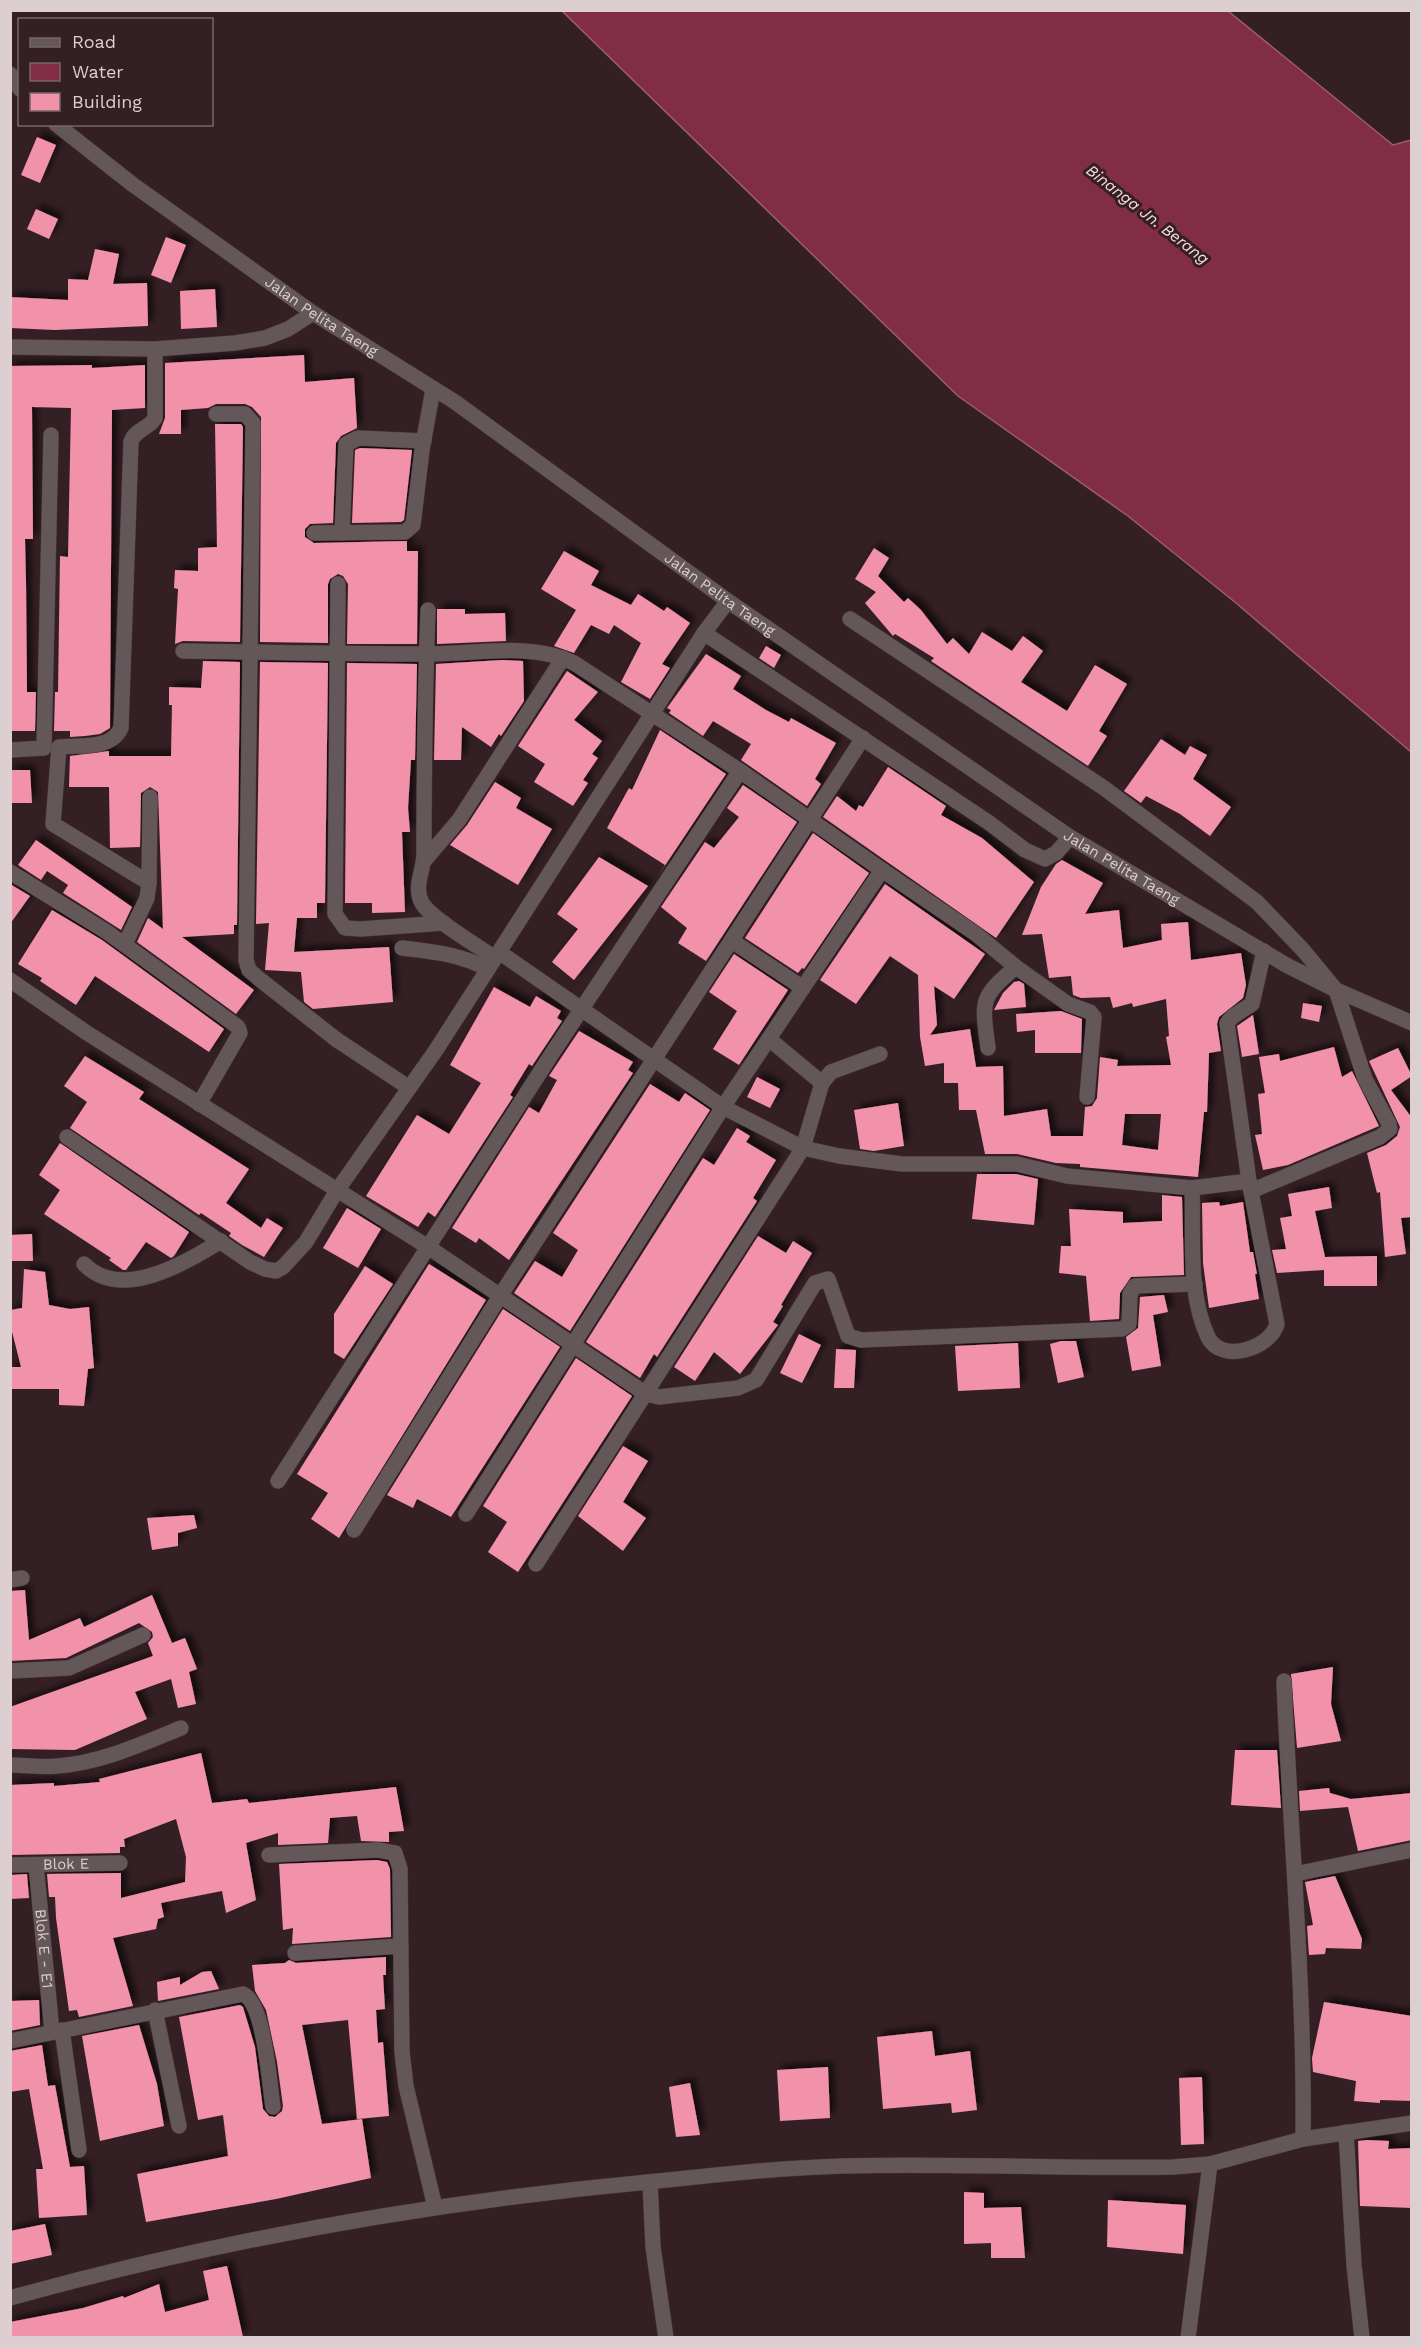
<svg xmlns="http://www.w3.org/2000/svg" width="1422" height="2348" font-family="'Work Sans',sans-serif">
	<defs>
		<filter id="shadow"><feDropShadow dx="5.5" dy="-5.5" stdDeviation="3" flood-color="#0009"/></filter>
	</defs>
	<rect width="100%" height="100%" fill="#341f24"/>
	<path fill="#812d47" stroke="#9d5d70" stroke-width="1.5" d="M562,11h666l165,134 18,-5v612l-175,-149 -108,-87 -170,-120z"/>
	<g fill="#f292aa" fill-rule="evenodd" filter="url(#shadow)">
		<path d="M37,137l19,8 -16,38 -19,-8z"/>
		<path d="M36,209l22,10 -9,20 -22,-10z"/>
		<path d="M166,237l20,8 -15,38 -20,-8z"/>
		<path d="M95,249l24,5 -6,30 34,-1 1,43 -93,4 -45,-2v-31l58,3v-21l20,1z"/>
		<path d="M215,289l2,38 -36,2 -1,-38z"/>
		<path d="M304,355l1,27 49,-4 3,50 -16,8 -5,7 -3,80 -23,1 -5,5v8l9,6 93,-2v10h11l-1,93h-70l1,-60 -5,-8 -5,-2 -8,5 -2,5v59l-68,-1 1,-225 -9,-10 -7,-3h-29l-8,4 -27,2v24h-22l6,-16v-55z"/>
		<path d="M92,365v3l53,-3v43l-33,2 -2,318 -10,6 -15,2 -15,1v-6h-16l1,-39h3l2,-136 8,1 3,-149 -39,-1 1,132h-8l1,43 1,110h9l-1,39h-25v-365z"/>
		<path d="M215,424h26l2,3 -3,215 -57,-1 -8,3 3,-55 -4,-1 1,-18 23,1v-23l19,-1z"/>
		<path d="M360,448l52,2 -8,70 -3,2 -49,1 3,-73z"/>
		<path d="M874,548l15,10 -11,18 26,26 4,-4 13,12 26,34 6,-6 16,16 13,-22 30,19 11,-15 20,15 -22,31 46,29 28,-46 32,19 -28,47 8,5 -19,30 -157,-105 3,-3 -39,-24 -2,2 -28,-33 11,-11 -21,-13z"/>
		<path d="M564,551l35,20 -8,14 40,20 7,-11 26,17 3,-4 23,16 -28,41 8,4 -20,31 -29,-17 20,-39 -27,-18 -5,9 -18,-9 -17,28 -20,-7 22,-36 -35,-21z"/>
		<path d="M437,609h28v5l40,-1 1,28 -69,3z"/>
		<path d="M766,646l15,9 -7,13 -15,-10z"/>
		<path d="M706,654l35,22 -8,13 33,21 23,12 2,-4 45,25 -21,36 6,5 -14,22 -66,-46 10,-16 -38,-23 -10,15 -34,-23 2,-3 -4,-2z"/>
		<path d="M502,660l21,1 1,40 -23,35 -2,-2 -8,13 -29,-20 -1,33h-27l2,-96z"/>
		<path d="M203,661l37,1 -3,263h-3v9l-52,3 72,53 -18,24 -99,-72 11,-24 15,11 -5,-137 -8,-5 -9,6 -1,54 -30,1 -1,-61h-40l1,-31 39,-5v5h62l1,-51h-3v-18l32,1z"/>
		<path d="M260,662l68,1 -3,240h-8v15h-20l-3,34 95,-5 4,55 -80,7 -9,-7 -3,-30 -36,-2 4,-47 -13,1z"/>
		<path d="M347,663l70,1 -2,96h-4l-3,48 2,24h-8l3,80 -33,1v-10h-27z"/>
		<path d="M567,671l31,21 -24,28 28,21 -10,13 6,4 -15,22 5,3 -15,23 -39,-24 11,-18 -27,-18z"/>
		<path d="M660,730l66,44 -68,102 7,-11 -58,-37 22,-40 3,2z"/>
		<path d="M1161,739l24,16 5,-9 17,9 -14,24 38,28 -21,29 -30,-22 -34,-18 -5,7 -17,-12z"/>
		<path d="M888,767l58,39 -5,9 41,23 52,44 -38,56 -173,-121 14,-21 19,15 3,-6 4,2z"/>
		<path d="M10,770h20l2,33h-22z"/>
		<path d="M495,782l26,16 -5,10 36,21 -34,56 -68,-40 17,-20z"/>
		<path d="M743,785l54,37 -91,139 -28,-18 9,-15 -26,-21 44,-65 9,6 25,-31 -12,-9z"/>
		<path d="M813,833l56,40 -65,96 -2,-1 -4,5 -53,-35z"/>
		<path d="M36,840l96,67 -11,23 -58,-37 5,-8 -21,-14 -6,9 -23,-15z"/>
		<path d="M599,857l49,29 -74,94 -22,-18 26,-33 -21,-15z"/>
		<path d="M1062,860l41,23 -18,31 34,-4 4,38 39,-8 -1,-16 27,-2 3,38 50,-7 5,32 -3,13 -24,19 -2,7 4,27 -12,2 -2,59h-3l-6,65 -118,-10v-3l-24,-1 -39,-9h-32l-9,-44h-17l-1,-27h-14v-20l-19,3 -5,-29 -2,-62 -28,-19 -34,48 -36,-24 65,-96 100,70 -31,45 -20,-13 3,39 -7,10 40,-6 6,38 27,-1 1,50 43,-7 4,27h32l2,-29 7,-1 5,-8 3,-41 18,3 -1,6 54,-1 -5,-28 3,-1 -3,-37 -33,8 -1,-4 -19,5 -3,-11 -29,1 -8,-3 -2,-19 -22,2 -7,-44 -20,1 19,-48 15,-23zM1125,1114h36l-3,36 -36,-5z"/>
		<path d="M10,884l20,12 -20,28z"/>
		<path d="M52,910l50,30 122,89 -15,23 -114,-76 -19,29 -36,-24 2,-3 -24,-14z"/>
		<path d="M734,954l54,36 -49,75 -26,-16 24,-38 -28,-19z"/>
		<path d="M1019,981l5,3 2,23 -32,3 9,-17 11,-11z"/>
		<path d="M494,987l36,20 6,-11 25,15 -4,7 5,3 -30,45 -3,-2 -19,31 3,2 -78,120 -7,-5 -10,15 -52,-31 51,-81 32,19 32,-51 -31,-18z"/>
		<path d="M1303,1003l19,3 -3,16 -18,-4z"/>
		<path d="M1061,1011l21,8 -1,34h-46v-23l-18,2 -1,-18z"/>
		<path d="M1253,1015l6,39 -17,3 -5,-31z"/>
		<path d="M579,1031l54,31 -5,8 5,3 -124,187 -30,-22 -3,5 -24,-15 77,-121 10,6 18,-33 -8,-4z"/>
		<path d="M1334,1047l8,30 10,-6 27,55 -91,39 -25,5 -8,-35 7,-1 -4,-40 7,-1 -6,-36 20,-3 1,7z"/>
		<path d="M1398,1048l14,28 -21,14 21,28v99l-11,1 5,36 -21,3 -5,-65 -3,1 -10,-40 19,-8 11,-9 3,-9 -31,-66z"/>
		<path d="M85,1056l59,36 -5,7 110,70 -23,34 35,25 6,-10 16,10 -19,29 -22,-12 -13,-9 2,-3 -30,-20 -2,2 -129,-87 17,-26 -23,-16z"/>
		<path d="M757,1077l23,12 -10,19 -23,-11z"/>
		<path d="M650,1084l29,18 6,-9 25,17 -140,221 -56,-38 21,-32 27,16 16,-27 -25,-17z"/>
		<path d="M898,1103l6,43 -30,5 -14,-2 -6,-39z"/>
		<path d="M737,1128l13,8 -4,6 30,18 -23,38 4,3 -100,156 -3,-3 -14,24 -54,-36 117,-184 11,7z"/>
		<path d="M60,1143l129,89 -15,24 -3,2 -25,-16 -20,28h-3l-14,-10 2,-2 -67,-44 16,-24 -21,-15z"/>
		<path d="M977,1174h39l22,5 -4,46 -62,-6z"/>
		<path d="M1329,1187l3,21 -17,3 10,46 52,-1v30h-53v-16l-47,3 -5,-23 14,-1 -6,-31 12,-2 -4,-22z"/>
		<path d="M1162,1195l20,2 2,78 -53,2 -11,16 -1,26 -29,2 -4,-45 -27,-3 2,-27h10l-2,-37 54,3v11l39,-2z"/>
		<path d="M1219,1202l1,4 23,-4 7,50h3l4,22h-2l4,25 -50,9 -6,-45 -1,-60z"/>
		<path d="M347,1208l34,21 -23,39 -35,-20z"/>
		<path d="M32,1234l1,27h-23v-26z"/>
		<path d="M758,1236l28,17 7,-12 19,12 -31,52 2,1 -10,16 5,3 -38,49 -26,-22 -19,29 -21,-14z"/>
		<path d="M429,1264l57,36 -147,238 -28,-19 17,-26 -31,-19z"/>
		<path d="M365,1266l28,18 -49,75 -10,-6v-39z"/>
		<path d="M24,1269l21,3 4,33 21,4 19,-2 5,61 -6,1 -4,37 -25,-1v-16h-49v-22h11l-11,-43v-14l12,-2z"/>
		<path d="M1164,1295l4,17 -15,3 8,51 -29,5 -6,-34 12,-9 2,-31z"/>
		<path d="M503,1309l57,38 -109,170 -34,-18 -4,9 -26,-13z"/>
		<path d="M799,1334l22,11 -19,38 -22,-10z"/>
		<path d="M1061,1341h15l8,36 -26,6 -8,-39z"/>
		<path d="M1018,1343l2,45 -62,3 -3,-45z"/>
		<path d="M836,1349l20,1 -2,38h-20z"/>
		<path d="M576,1358l56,38 -114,176 -30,-20 19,-30 -24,-16z"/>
		<path d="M623,1446l25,15 -25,41 23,16 -23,33 -45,-35z"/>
		<path d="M194,1515l3,13 -19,5v13l-26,4 -5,-32z"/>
		<path d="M25,1590l4,50 51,-22 4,9 68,-32 20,48 13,-5 12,31 -8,3 7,32 -18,4 -7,-29 -36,13 12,27 -72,31 -65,-1v-42l143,-51 -5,-13 5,-6 -1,-5 -13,-9 -73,35 -56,3v-70z"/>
		<path d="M1333,1667l-2,37 10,37 -44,7 -6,-74z"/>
		<path d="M1235,1750h42l4,58 -50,-3z"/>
		<path d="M201,1753l11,50 35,-4 2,4 147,-16 8,44 -15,1v10l-28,-1 -4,-25 -27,2 -2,25 -50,2v-12l-32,10 10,57 -30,13 -4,-22 -61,12 3,14 -6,2 -2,10 -43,9 20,68 -54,11 -2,-7 -8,1 -13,-93 -1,-21h-6l-2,-23 74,-1v25l64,-16 1,-25 -10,-38 -52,20 1,8h-5v6l-110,2v-70l44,-2v3l46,-4 -1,-3z"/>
		<path d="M1329,1788l1,5 21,6 61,-6v47l-54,11 -10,-44 -48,4 -1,-20z"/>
		<path d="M377,1860l10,2 3,7 1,68 -99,7 1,-16 -10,2 -4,-66z"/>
		<path d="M27,1874l2,24 -19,1v-24z"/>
		<path d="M1335,1876l27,63 -1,10 -35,-1 -1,6 -16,1 -2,-29 6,-1 -8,-43z"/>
		<path d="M386,1957v18h-3l2,34 -9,1 2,33 5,-1 6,74 -32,3 -9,-99 -46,5 20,99 40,-5 9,59 -95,21 -130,23 -9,-48 91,-18 -5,-41 -25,5 -19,-103 61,-12 3,2 12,40 8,62 6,7 6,1 7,-6 1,-5 -6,-44 -11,-52 -11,-19 -3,-26 33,-2 4,-3 7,3z"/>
		<path d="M211,1971l8,18 -61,12 -1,-19 23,-5v8l22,-13z"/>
		<path d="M39,2000l1,25 -30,6v-30z"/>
		<path d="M1324,2002l88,14v85l-32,-1v3l-26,-2 2,-20 -43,-9 -1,-14z"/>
		<path d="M139,2025l18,59 7,42 -64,15 -18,-105z"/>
		<path d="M932,2031l3,25 35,-5 7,59 -25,3 -1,-10 -68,6 -6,-72z"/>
		<path d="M42,2045l6,41 7,-1 15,82 14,-1 3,49 -48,3 -3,-49h7l-14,-80 -19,3v-41z"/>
		<path d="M828,2067l2,51 -50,3 -3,-51z"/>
		<path d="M1202,2077l2,67 -23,1 -2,-67z"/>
		<path d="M690,2083l10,52 -24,2 -7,-50z"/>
		<path d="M1367,2140l22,1 -1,8 24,-1v60l-52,-2 -2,-65z"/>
		<path d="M964,2192l20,1v15l37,-1 4,51h-34v-15l-27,1z"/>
		<path d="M1108,2200l78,5 -3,49 -76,-7z"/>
		<path d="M45,2224l7,31 -42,9v-33z"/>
		<path d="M227,2266l16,71h-233v-15l73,-14 40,-12 1,2 35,-14 6,28 44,-12 -6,-29z"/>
	</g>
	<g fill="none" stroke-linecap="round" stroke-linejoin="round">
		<g stroke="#4f3b40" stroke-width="16">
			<g id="minor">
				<path d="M10,74l10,15"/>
				<path id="s1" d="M56,124l76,60 181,129 142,89 273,199 342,236 218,129 48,24 76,33"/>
				<path d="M10,347l145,2 80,-6 30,-5 23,-9 25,-16"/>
				<path d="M216,414h29l8,9 -7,537 3,10 9,8 79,62 71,47"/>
				<path d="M314,533l91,-1 8,-7 9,-75 11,-61"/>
				<path d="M342,533l4,-89 12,-6 66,3"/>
				<path d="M338,584l-3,330 10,14 16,1 83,-6"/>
				<path d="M428,610c-3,82 -4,163 -4,244 0,16 -11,33 -2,49 9,16 56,43 73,55"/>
				<path d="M850,619l254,169 153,114 46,48 33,40 29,89 24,45 1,5 -10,8 -129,54"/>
				<path d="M704,633l284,189 37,28 20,9 11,-6 14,-16"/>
				<path d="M183,651c80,1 161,3 242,3 48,1 106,-13 149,9l166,108 142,99 -159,237 80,41 36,8 63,8h115l50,12 125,12 57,-7"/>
				<path d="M10,750l34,-2 7,-313"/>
				<path d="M740,771l-187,281 -125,195 218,147 13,3 79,-9 18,-8 59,-97 13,-4 20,57 13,4 261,-11 7,-5 1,-30 5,-8 60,-2"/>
				<path d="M424,861l35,-41 104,-162"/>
				<path d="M882,870l94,64 40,33 52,37 22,8 4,5 -7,80"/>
				<path d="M10,872l97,60 131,95 2,6 -41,71"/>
				<path d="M149,883l1,-86"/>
				<path d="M732,941l71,47"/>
				<path d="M125,944l22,-46 2,-15 -96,-59 6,-77c22,-2 52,3 62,-19l10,-286c4,-13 18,-13 24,-24v-69"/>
				<path d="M402,948c32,4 58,6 86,21"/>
				<path d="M10,980l77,53 341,214 -150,234"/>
				<path d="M988,1048c-6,-47 -9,-50 28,-81"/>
				<path d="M822,1083l9,-11 49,-18"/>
				<path d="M67,1137l183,125 15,7 11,2 7,-4 23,-25 30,-50 100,-142 268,-417 24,-32"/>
				<path d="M1192,1188c2,47 -5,105 16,149 13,27 62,12 69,-13l-28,-143 -22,-158 5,-6 20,-13 12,-53"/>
				<path d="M84,1264c37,38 101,-1 137,-23"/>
				<path d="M466,1514l257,-407 -224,-155"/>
				<path d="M354,1530l146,-234 363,-558"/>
				<path d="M536,1564l267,-416 19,-65 -53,-44"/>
				<path d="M10,1580l12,-2"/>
				<path d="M10,1671l59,-3 74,-33"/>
				<path d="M1284,1681c6,153 21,305 19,458"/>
				<path d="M10,1765c16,0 32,3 47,1 44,-3 84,-22 124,-38"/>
				<path d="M269,1855l109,-5 17,3 5,16 2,183 4,34 29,121"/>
				<path id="s2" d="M10,1865l110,-2"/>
				<path id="s3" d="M36,1865l16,167"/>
				<path d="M1295,1874l117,-24"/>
				<path d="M295,1953l106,-7"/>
				<path d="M155,2010l24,116"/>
				<path d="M62,2030l17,120"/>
				<path d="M10,2041l233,-47c22,10 26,89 30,113"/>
				<path d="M1346,2132l8,133 8,73"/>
				<path d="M650,2182l3,65 13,91"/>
				<path d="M10,2298c208,-58 424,-96 638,-116 65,-7 130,-14 195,-16 110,-3 220,3 330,1l37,-3 93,-25 109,-16"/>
				<path d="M1188,2338l22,-174"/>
			</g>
		</g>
		<use href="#minor" stroke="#635759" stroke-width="15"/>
	</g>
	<g text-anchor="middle" stroke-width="6" stroke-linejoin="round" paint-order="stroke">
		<g font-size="15" fill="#ddced1" stroke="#341f24">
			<text dy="5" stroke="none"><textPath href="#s1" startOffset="328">Jalan Pelita Taeng</textPath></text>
			<text dy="5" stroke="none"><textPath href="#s1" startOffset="814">Jalan Pelita Taeng</textPath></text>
			<text dy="5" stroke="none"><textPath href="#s1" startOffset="1300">Jalan Pelita Taeng</textPath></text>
			<text dy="5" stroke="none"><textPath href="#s2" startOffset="56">Blok E</textPath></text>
			<text dy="5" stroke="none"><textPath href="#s3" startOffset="84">Blok E - E1</textPath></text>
		</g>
		<g font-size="16" font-style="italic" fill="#f6dce1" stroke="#341f24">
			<text transform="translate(1148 214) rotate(38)" y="6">Binanga Jn. Berang</text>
		</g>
	</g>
	<rect width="1422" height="2348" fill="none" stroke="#ddced1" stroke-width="24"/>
	<rect x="18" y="18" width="195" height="108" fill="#341f24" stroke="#786569" stroke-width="1.5"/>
	<rect x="30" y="38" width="30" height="9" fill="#635759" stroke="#786569" stroke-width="1.5"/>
	<text x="72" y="48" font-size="18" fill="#ddced1">Road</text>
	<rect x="30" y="63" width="30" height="18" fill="#812d47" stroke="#786569" stroke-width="1.5"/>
	<text x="72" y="78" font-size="18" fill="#ddced1">Water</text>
	<rect x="30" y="93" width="30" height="18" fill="#f292aa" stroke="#786569" stroke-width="1.5"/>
	<text x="72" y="108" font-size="18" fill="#ddced1">Building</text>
</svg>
